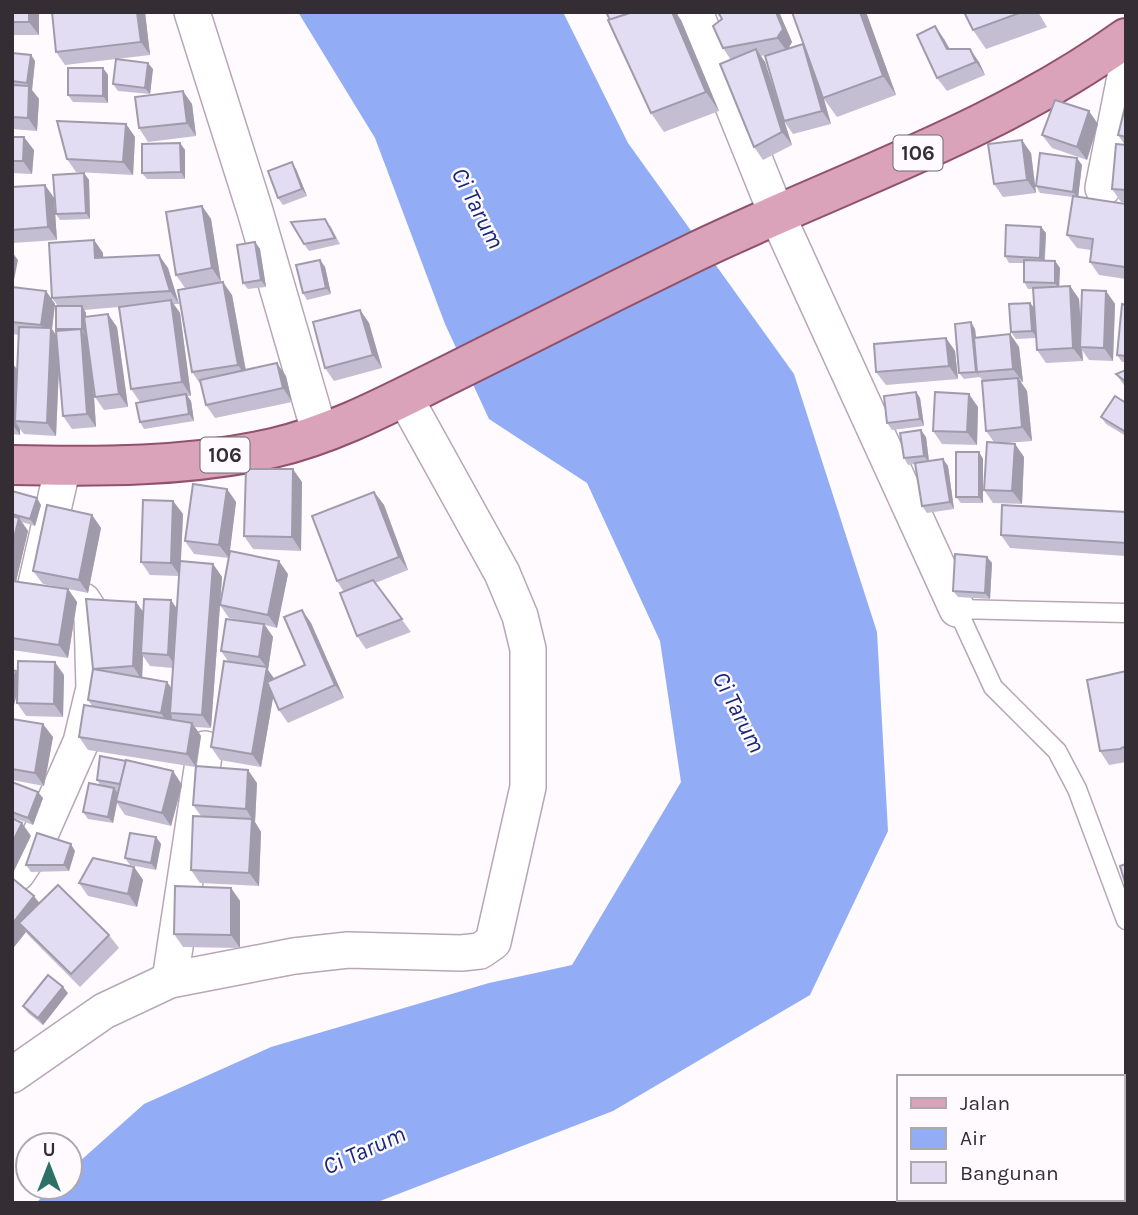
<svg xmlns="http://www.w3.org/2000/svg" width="1138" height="1215" font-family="Karla,sans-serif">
	<rect width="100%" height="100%" fill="#fefafe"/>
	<path fill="#92adf6" d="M298,12h265l65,131 166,231 83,258 11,199 -78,164 -197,116 -238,92h-339l16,-16h18v-17l74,-66 127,-57 218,-64 83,-18 109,-183 -21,-141 -73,-158 -98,-64 -44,-95 -70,-186z"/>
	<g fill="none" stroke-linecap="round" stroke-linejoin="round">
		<g stroke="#b8a6b7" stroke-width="21">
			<path id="lane" d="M1126,613l-169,-4 36,78 64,64 20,38 49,131"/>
		</g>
		<g stroke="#b8a6b7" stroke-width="38">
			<g id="street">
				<path d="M192,12l63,199 65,223"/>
				<path d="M695,12l82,203 180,394"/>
				<path d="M1103,188l23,-116"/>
				<path d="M12,875l5,-2 18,-27 46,-104 13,-54 -2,-73 -9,-14 -35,-9 -12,-8 27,-118"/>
				<path d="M170,980l35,-231"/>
				<path d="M12,1075l92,-64 66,-31 124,-24 54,-6 113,3 19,-2 13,-9 35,-155v-138l-8,-33 -18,-43 -98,-177"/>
			</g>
		</g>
		<g stroke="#90516d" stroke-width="42">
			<path id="primary" d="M12,465c86,2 176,2 261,-17 62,-14 122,-47 179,-75 81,-41 163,-82 245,-122 144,-69 298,-119 429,-213"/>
		</g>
		<use href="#lane" stroke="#fff" stroke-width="18"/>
		<use href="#street" stroke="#fff" stroke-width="35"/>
		<use href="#primary" stroke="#daa3b9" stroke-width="38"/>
	</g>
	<g fill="#c3bed2" fill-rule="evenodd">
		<rect x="12" y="12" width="27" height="23"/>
		<path d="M145,12l5,43 -85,10 -9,-13z"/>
		<path d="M606,12h69l6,8 38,91 -55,21 -13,-19z"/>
		<path d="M718,12h61l13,30 -4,7 15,-5 63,-32 30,83 -59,22 -13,-18 7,25 -38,10 -9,-13 -15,-67 -8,2 4,6 27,83 -29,15 -9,-13 -23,-87 -8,-12 -1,-29z"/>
		<path d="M964,12h74l9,15 -61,22 -13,-19z"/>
		<path d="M944,39l6,10 29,13 6,13 -38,16 -10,-13z"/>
		<path d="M12,53l19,2 4,6 -3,29 7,9 -2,32 -25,-2z"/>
		<path d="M103,68l5,7v28l-35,-1 -5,-7z"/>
		<path d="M153,69l-3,25 -32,-3 -5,-7z"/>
		<path d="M1126,103v100l-5,-1 -9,-13 13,-44 -7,-10z"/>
		<path d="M192,104l4,32 -48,6 -9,-14z"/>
		<path d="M126,124l9,13 -2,38 -57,-3 -9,-13z"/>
		<path d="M1098,124l-11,36 -35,-12 -10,-13z"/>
		<path d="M12,137l22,13 -2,24 -20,-1z"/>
		<path d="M180,143l5,7v29h-38l-5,-6z"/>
		<path d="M1031,153l5,40 -33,4 -9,-13z"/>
		<path d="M1082,165l-4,32 48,7v75l-27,-4 -9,-13 1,-12 -14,-2 -10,-13 6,-38 -33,-4 -4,-7z"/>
		<path d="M296,169l11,27 -24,9 -5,-7z"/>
		<path d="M84,173l5,7 1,39 -30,1 -4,-6z"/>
		<path d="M45,185l9,13 3,42 -45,3v-56z"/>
		<path d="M202,206l9,13 10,63 -36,6 -9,-13z"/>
		<path d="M330,225l10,19 -31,7 -5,-7z"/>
		<path d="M1041,227l5,6 -1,28h10l5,7 -1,18h11l9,13 2,30 25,-38 9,13 -2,57 -24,-1 -7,-10 1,11 -37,2 -9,-13 -1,-12 -20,1 -5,-7 19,-29 5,6 -1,-20h-6l-4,-7v-19h-15l-4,-7z"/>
		<path d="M94,240l9,13v5l65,10 11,36h-6l7,9 11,83h-4l4,5 3,20 -50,8 -4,-7v-20l-9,-13 -12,-82 -35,3 2,3v4l31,10 11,80 -24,3 -9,-13 -2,-18 3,48 -24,2 -9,-13 -4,-48 -3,68 -32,-2 -4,-5v6l-8,-1v-70l5,6 2,-35 -7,-1v-47l34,4 9,13 -3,25 5,7v-5l-1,-2 2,-23 -6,-8z"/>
		<path d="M255,242l5,7 6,38 -18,2 -5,-6z"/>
		<path d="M320,260l5,7 6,27 -24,6 -4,-7z"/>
		<path d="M232,295l14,75 40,6 6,26 -77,16 -9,-13 -5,-20 -9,-13z"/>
		<path d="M1126,305v57h-4l-5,-7z"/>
		<path d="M360,310l9,13 13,45 -48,13 -9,-13z"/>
		<path d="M975,329l1,9 34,-4 9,13 4,35h-2l6,9 5,50 -27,2 10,1 9,13 -2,47 -29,-1 -9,-13 10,-48 -8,-11 -3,-50 -3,-4 -16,2 -5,-6z"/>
		<path d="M946,338l9,13 3,28 -72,6 -10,-13z"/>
		<path d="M1126,370v18l-10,-14z"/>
		<path d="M916,392l4,6 4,28 -32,4 -5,-7z"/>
		<path d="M1126,403v33l-20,-12 -5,-7z"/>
		<path d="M978,407l-1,38 -35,-1 -9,-13z"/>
		<path d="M926,437l3,24 19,5 6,43 -27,4 -5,-7 -7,-42 -7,1 -4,-7z"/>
		<path d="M979,452l4,7v44h-22l-5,-6z"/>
		<path d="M302,482l-1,69 -48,-2 -9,-13z"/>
		<path d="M227,489l9,13 -7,56 -35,-4 -9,-13z"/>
		<path d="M12,491l29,14 -6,21 -13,-4 6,9 -12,51 52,7 9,13 -9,56 -56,-8z"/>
		<path d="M374,492l10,13 24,65 -33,13 36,49 -45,17 -9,-13 -13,-44 -7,-11z"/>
		<path d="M173,501l10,13 -2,47 32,3 9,13 -11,151 -16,-1 6,9 -4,30 60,17 -2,39 6,10 -2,54 -59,-3 -9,-13 10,-54 -8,-11 2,-38 -107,-17 -9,-13 14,-30 -5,-7 5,-31 43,-67 8,11 33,-5 2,-32 -29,-1 -9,-13zM143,656l7,10 23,2 -1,21 -5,-7 -25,-4z"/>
		<path d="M1126,512v44l-116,-8 -9,-13z"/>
		<path d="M92,515l9,13 -13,65 -45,-9 -10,-13z"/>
		<path d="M987,557l5,6 -2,36 -32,-2 -5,-6z"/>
		<path d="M288,574l-11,54 -12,-3 8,12 -5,33 6,9 31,-14 -3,-55 9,13 33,75 -56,25 -9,-13 -6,-13 -12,70 -41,-7 -9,-13 17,-86 -7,-10 23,-30 -15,-3 -9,-13z"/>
		<path d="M12,670l6,3 46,2 -1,42 -37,-1 -9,-13v-10l-3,12h-2z"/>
		<path d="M1126,671v91l-17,3 -9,-14z"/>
		<path d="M12,719l41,18 -9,49 -32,-6z"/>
		<path d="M173,771l9,14 -11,41 -46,-11 -8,-12 -4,20 -25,-4 -5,-7 18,-26 -4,-6z"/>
		<path d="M12,782l31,16 -10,27 -21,-8z"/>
		<path d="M156,837l5,7 -5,26 -26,-5 -5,-7z"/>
		<path d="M75,851l-6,20 -38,1 -5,-7z"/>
		<path d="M134,867l9,13 -6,27 -49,-11 -9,-13z"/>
		<path d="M12,878l28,25 69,32 10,13 -39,39 -51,-51 -3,-4 -12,15 -2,-2z"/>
		<path d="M231,888l9,13v47l-57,-1 -9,-13z"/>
		<path d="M68,993l-25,32 -15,-12 -5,-7z"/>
	</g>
	<g fill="#9f9bab">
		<path d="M29,12h10v23l-10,-13z"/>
		<path d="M137,12h8l5,43 -9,-13z"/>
		<path d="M672,12h3l6,8 38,91 -13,-19z"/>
		<path d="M776,12h3l13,30 -5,9 -10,-13z"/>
		<path d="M860,12h6l30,83 -13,-19z"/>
		<path d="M935,26l9,13 13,24 -10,-14z"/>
		<path d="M803,44l9,14 19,66 -9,-13z"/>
		<path d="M756,49l9,13 27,83 -10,-13z"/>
		<path d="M970,49l9,13 6,13 -9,-13z"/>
		<path d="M31,55l4,6 -3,29 7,9 -2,32 -9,-13 1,-32 -2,-3z"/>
		<path d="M148,63l5,6 -3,25 -5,-6z"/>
		<path d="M103,68l5,7v28l-5,-7z"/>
		<path d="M183,91l9,13 4,32 -9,-13z"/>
		<path d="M1089,111l9,13 -11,36 -10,-13z"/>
		<path d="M126,124l9,13 -2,38 -10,-13z"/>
		<path d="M24,137l10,13 -2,24 -9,-13z"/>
		<path d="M1022,140l9,13 5,40 -9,-13z"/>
		<path d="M180,143l5,7v29l-4,-7z"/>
		<path d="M1077,158l5,7 -4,33 -5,-6z"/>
		<path d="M292,162l4,7 11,27 -5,-7z"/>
		<path d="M84,173l5,7 1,39 -4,-6z"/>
		<path d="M45,185l9,13 3,42 -9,-13z"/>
		<path d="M202,206l9,13 10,63 -9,-14z"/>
		<path d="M1041,227l5,6 -2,31 -4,-6z"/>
		<path d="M94,240l9,13 1,19 -9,-14z"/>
		<path d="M255,242l5,7 6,38 -5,-7z"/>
		<path d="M12,252l6,8 -5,25h-1z"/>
		<path d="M159,255l9,13 11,36 -9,-13z"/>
		<path d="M320,260l5,7 6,27 -5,-6z"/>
		<path d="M1055,261l5,7 -1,21 -4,-6z"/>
		<path d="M223,282l9,13 15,83 -9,-13z"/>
		<path d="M1070,286l9,13 3,48h-2l2,3 1,11 -10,-13z"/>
		<path d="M46,291l9,13 -3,25 8,13 -4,94 -9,-13 3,-85 -9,-13z"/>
		<path d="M1106,291l9,13 -2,57 -9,-13z"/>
		<path d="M171,300l9,13 11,83 -9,-14z"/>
		<path d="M1030,303l5,6 2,29 -5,-7z"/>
		<path d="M82,306l4,7v23l-4,-7z"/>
		<path d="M360,310l9,13 13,45 -9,-13z"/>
		<path d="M108,314l9,13 11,80 -9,-13z"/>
		<path d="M971,322l4,7 5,43h-3l3,6 -4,-6z"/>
		<path d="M81,329l9,13 6,85 -9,-13z"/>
		<path d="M1010,334l9,13 4,35 -10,-13z"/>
		<path d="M946,338l9,13 3,28 -9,-13z"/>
		<path d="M277,363l9,13 6,26 -9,-14z"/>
		<path d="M13,364l10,13 -8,44 5,8v6l-8,-11z"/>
		<path d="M1018,378l9,13 5,50 -10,-14z"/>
		<path d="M916,392l4,6 4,28 -4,-7z"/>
		<path d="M186,394l5,7 3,20 -5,-7z"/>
		<path d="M969,394l9,13 -1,38 -10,-13z"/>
		<path d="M921,430l5,7 3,25 -5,-6z"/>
		<path d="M1015,444l9,13 -2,47 -10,-13z"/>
		<path d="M979,452l4,7v44l-4,-6z"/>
		<path d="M943,459l5,7 6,43 -4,-7z"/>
		<path d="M293,469l9,13 -1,69 -9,-14z"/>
		<path d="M227,489l9,13 -7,56 -10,-13z"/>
		<path d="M374,492l10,13 24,65 -9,-13z"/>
		<path d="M37,498l4,7 -6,21 -5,-7z"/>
		<path d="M173,501l10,13 -3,62 -9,-13z"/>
		<path d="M92,515l9,13 -13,65 -9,-13z"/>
		<path d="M19,518l9,13 -15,63 -1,-48z"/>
		<path d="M987,557l5,6 -2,36 -5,-6z"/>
		<path d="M279,561l9,13 -11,54 -9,-13z"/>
		<path d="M213,564l9,13 -11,151 -9,-13z"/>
		<path d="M68,589l9,13 -9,56 -9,-13z"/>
		<path d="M171,600l9,13 -3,55 -9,-13z"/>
		<path d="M136,602l9,13 -4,38 2,3 -1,24 -9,-14z"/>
		<path d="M302,610l9,13 33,75 -9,-13z"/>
		<path d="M264,624l9,13 -5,33 8,11 -15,86 -9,-13 15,-86 -8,-11z"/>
		<path d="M55,662l9,13 -1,42 -9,-13z"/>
		<path d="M16,671l5,7 -7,27 -2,-2v-17z"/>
		<path d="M167,682l9,13 -6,18 2,3 -2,10 -9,-13z"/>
		<path d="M192,723l9,13 -5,31 -9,-13z"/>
		<path d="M43,724l10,13 -9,49 -9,-13z"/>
		<path d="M248,770l9,13 -2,39 6,10 -2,54 -10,-13 3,-54 -6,-10z"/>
		<path d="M173,771l9,14 -11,41 -9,-13z"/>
		<path d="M114,788l5,7 -3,6 1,2 -4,20 -5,-6z"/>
		<path d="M38,792l5,6 -10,27 -5,-7z"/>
		<path d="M22,823l9,13 -17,35 -2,-3v-25z"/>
		<path d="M156,837l5,7 -5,26 -5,-7z"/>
		<path d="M71,844l4,7 -6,20 -5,-6z"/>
		<path d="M134,867l9,13 -6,27 -9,-13z"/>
		<path d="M231,888l9,13v47l-9,-13z"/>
		<path d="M34,896l10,13 -25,14 7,9 -12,15 -2,-3v-20z"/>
		<path d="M63,987l5,6 -25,32 -5,-7z"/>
	</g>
	<g fill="#e3ddf4" stroke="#9f9bab" stroke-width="2">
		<rect x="12" y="12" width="17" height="10"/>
		<path d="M52,12h85l4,30 -85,10z"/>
		<path d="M606,12h27l-23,8z"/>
		<path d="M633,12h39l34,80 -55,21 -43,-93z"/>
		<path d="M718,12h58l7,17 -6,9 -54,10 -10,-22 9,-7z"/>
		<path d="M792,12h68l23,64 -60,22z"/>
		<path d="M964,12h58l-49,18z"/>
		<path d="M935,26l12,23h23l6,13 -39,16 -20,-43z"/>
		<path d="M803,44l19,67 -38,10 -19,-65z"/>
		<path d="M756,49l26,83 -28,15 -34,-83z"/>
		<path d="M12,53l19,2 -4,28 -15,-2z"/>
		<path d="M116,59l32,4 -3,25 -32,-4z"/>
		<path d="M68,68h35v28l-35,-1z"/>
		<path d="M12,85l17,1 -1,32 -16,-1z"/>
		<path d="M183,91l4,32 -48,5 -4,-31z"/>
		<path d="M1055,100l34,11 -12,36 -35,-12z"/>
		<path d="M1126,103v34l-8,-2z"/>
		<path d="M57,121l69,3 -3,38 -56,-3z"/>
		<path d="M12,137h12l-1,24h-11z"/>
		<path d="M1022,140l5,40 -33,4 -6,-40z"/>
		<path d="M180,143l1,29 -39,1v-29z"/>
		<path d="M1116,144l10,1v45l-14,-1z"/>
		<path d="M1040,153l37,5 -4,34 -37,-6z"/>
		<path d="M292,162l10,27 -24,9 -10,-27z"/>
		<path d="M84,173l2,40 -30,1 -3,-39z"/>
		<path d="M45,185l3,42 -36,3v-43z"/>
		<path d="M1073,196l53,8v54l-1,9 -35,-5 3,-23 -26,-4z"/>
		<path d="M202,206l10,62 -36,7 -10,-63z"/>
		<path d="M325,219l10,19 -31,6 -13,-22z"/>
		<path d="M1006,225l35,2 -1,31 -35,-2z"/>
		<path d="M94,240l1,18 64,-3 11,36 -118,7 -3,-55z"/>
		<path d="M255,242l6,38 -18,3 -6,-38z"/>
		<path d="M320,260l6,28 -23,5 -7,-28z"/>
		<path d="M1024,260l31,1v22l-31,-1z"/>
		<path d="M223,282l15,83 -46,7 -14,-82z"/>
		<path d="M1070,286l3,62 -36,2 -4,-62z"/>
		<path d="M12,287l34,4 -5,34 -29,-3z"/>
		<path d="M1082,290l24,1 -2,57 -24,-1z"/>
		<path d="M171,300l11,82 -51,7 -12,-82z"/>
		<path d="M1030,303l2,28 -21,1 -2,-28z"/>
		<path d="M1122,304l4,1v51l-9,-1z"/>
		<rect x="56" y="306" width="26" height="23"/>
		<path d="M360,310l13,45 -48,13 -12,-46z"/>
		<path d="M108,314l11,80 -24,3 -11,-80z"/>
		<path d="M971,322l5,50 -17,1 -4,-49z"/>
		<path d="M19,327l32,1 -4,95 -32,-2z"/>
		<path d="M81,329l6,85 -24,2 -7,-85z"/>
		<path d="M1010,334l3,35 -36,3 -3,-34z"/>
		<path d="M946,338l3,28 -73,6 -2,-28z"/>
		<path d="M277,363l6,25 -77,17 -6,-25z"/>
		<path d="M1126,370v12l-10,-8z"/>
		<path d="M1018,378l4,49 -36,4 -4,-50z"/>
		<path d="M916,392l4,27 -33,4 -3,-27z"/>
		<path d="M935,392l34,2 -2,38 -34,-1z"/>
		<path d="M186,394l3,20 -49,8 -4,-19z"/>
		<path d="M1115,396l11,7v29l-25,-15z"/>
		<path d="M921,430l3,26 -20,2 -4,-25z"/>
		<path d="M987,442l28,2 -3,47 -28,-1z"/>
		<rect x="956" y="452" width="23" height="45"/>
		<path d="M943,459l7,43 -28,4 -7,-43z"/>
		<path d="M246,469h47l-1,68 -48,-1z"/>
		<path d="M193,484l34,5 -8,56 -34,-4z"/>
		<path d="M12,491l25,7 -7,21 -18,-5z"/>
		<path d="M374,492l25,65 -62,24 -25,-65z"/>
		<path d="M143,500l30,1 -2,62 -30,-1z"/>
		<path d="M47,505l45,10 -13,65 -46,-9z"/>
		<path d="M1002,505l124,7v31l-125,-8z"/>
		<path d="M12,516l7,2 -7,28z"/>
		<path d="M230,551l49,10 -11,54 -48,-10z"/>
		<path d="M955,554l32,3 -2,36 -32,-2z"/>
		<path d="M180,561l33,3 -11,151 -32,-2z"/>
		<path d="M373,580l29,39 -45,17 -17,-43z"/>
		<path d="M12,581l56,8 -9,56 -47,-7z"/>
		<path d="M86,599l50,3 -3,64 -40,3z"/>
		<path d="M144,599l27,1 -3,55 -27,-2z"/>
		<path d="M302,610l33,75 -56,25 -12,-28 38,-17 -21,-48z"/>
		<path d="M226,619l38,5 -5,33 -38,-6z"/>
		<path d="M18,661l37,1 -1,42 -37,-1z"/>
		<path d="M224,661l43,6 -15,87 -41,-7z"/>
		<path d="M93,669l74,13 -6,31 -73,-13z"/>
		<path d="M12,670l4,1 -4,15z"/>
		<path d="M1126,671v75l-6,3 -20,2 -13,-71z"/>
		<path d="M84,705l108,18 -5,31 -108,-17z"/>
		<path d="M12,719l31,5 -8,49 -23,-4z"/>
		<path d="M100,756l26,5 -6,23 -23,-4z"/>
		<path d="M126,760l47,11 -11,42 -46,-12z"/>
		<path d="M196,766l52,4 -2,39 -53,-4z"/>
		<path d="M12,782l26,10 -10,26 -16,-6z"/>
		<path d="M89,783l25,5 -6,29 -25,-5z"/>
		<path d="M193,816l59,3 -3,54 -58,-3z"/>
		<path d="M12,818l10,5 -10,20z"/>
		<path d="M37,833l34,11 -7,21h-38z"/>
		<path d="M130,833l26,4 -5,26 -26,-5z"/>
		<path d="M93,858l41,9 -6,27 -49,-11z"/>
		<path d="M1126,864v22l-6,-20z"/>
		<path d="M12,878l22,18 -22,28z"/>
		<path d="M58,885l51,50 -38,39 -52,-51z"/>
		<path d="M175,886l56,2v47l-57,-1z"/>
		<path d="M48,975l15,12 -25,31 -15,-12z"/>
	</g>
	<g text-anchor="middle" stroke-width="5" stroke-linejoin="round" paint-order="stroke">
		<g fill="#fefafe" stroke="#716a71" stroke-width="2">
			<rect x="893.5" y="135.5" width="49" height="35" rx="5"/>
			<rect x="200.5" y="437.5" width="49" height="35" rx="5"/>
		</g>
		<g font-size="21" font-weight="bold" fill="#342d34">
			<text x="918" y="160">106</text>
			<text x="225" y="462">106</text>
		</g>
		<g font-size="24" font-style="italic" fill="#18297b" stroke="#fefafe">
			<text transform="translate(478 208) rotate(63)" y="8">Ci Tarum</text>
			<text transform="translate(739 712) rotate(63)" y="8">Ci Tarum</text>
			<text transform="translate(364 1150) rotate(-24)" y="8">Ci Tarum</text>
		</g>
	</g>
	<rect width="1138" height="1215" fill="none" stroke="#342d34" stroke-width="28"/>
	<rect x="897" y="1075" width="228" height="126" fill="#fefafe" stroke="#ada8ad" stroke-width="2"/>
	<rect x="911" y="1098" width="35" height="10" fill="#daa3b9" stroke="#ada8ad" stroke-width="2"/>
	<text x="960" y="1110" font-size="21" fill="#342d34">Jalan</text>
	<rect x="911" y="1128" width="35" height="21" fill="#92adf6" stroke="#ada8ad" stroke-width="2"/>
	<text x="960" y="1145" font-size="21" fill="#342d34">Air</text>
	<rect x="911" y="1162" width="35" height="21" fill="#e3ddf4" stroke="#ada8ad" stroke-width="2"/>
	<text x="960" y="1180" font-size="21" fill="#342d34">Bangunan</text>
	<g transform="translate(49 1166)"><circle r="33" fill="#fefafe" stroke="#ada8ad" stroke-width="2"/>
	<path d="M0-5L12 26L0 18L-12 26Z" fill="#2b7165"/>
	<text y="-10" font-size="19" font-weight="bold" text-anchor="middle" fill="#342d34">U</text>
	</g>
</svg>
